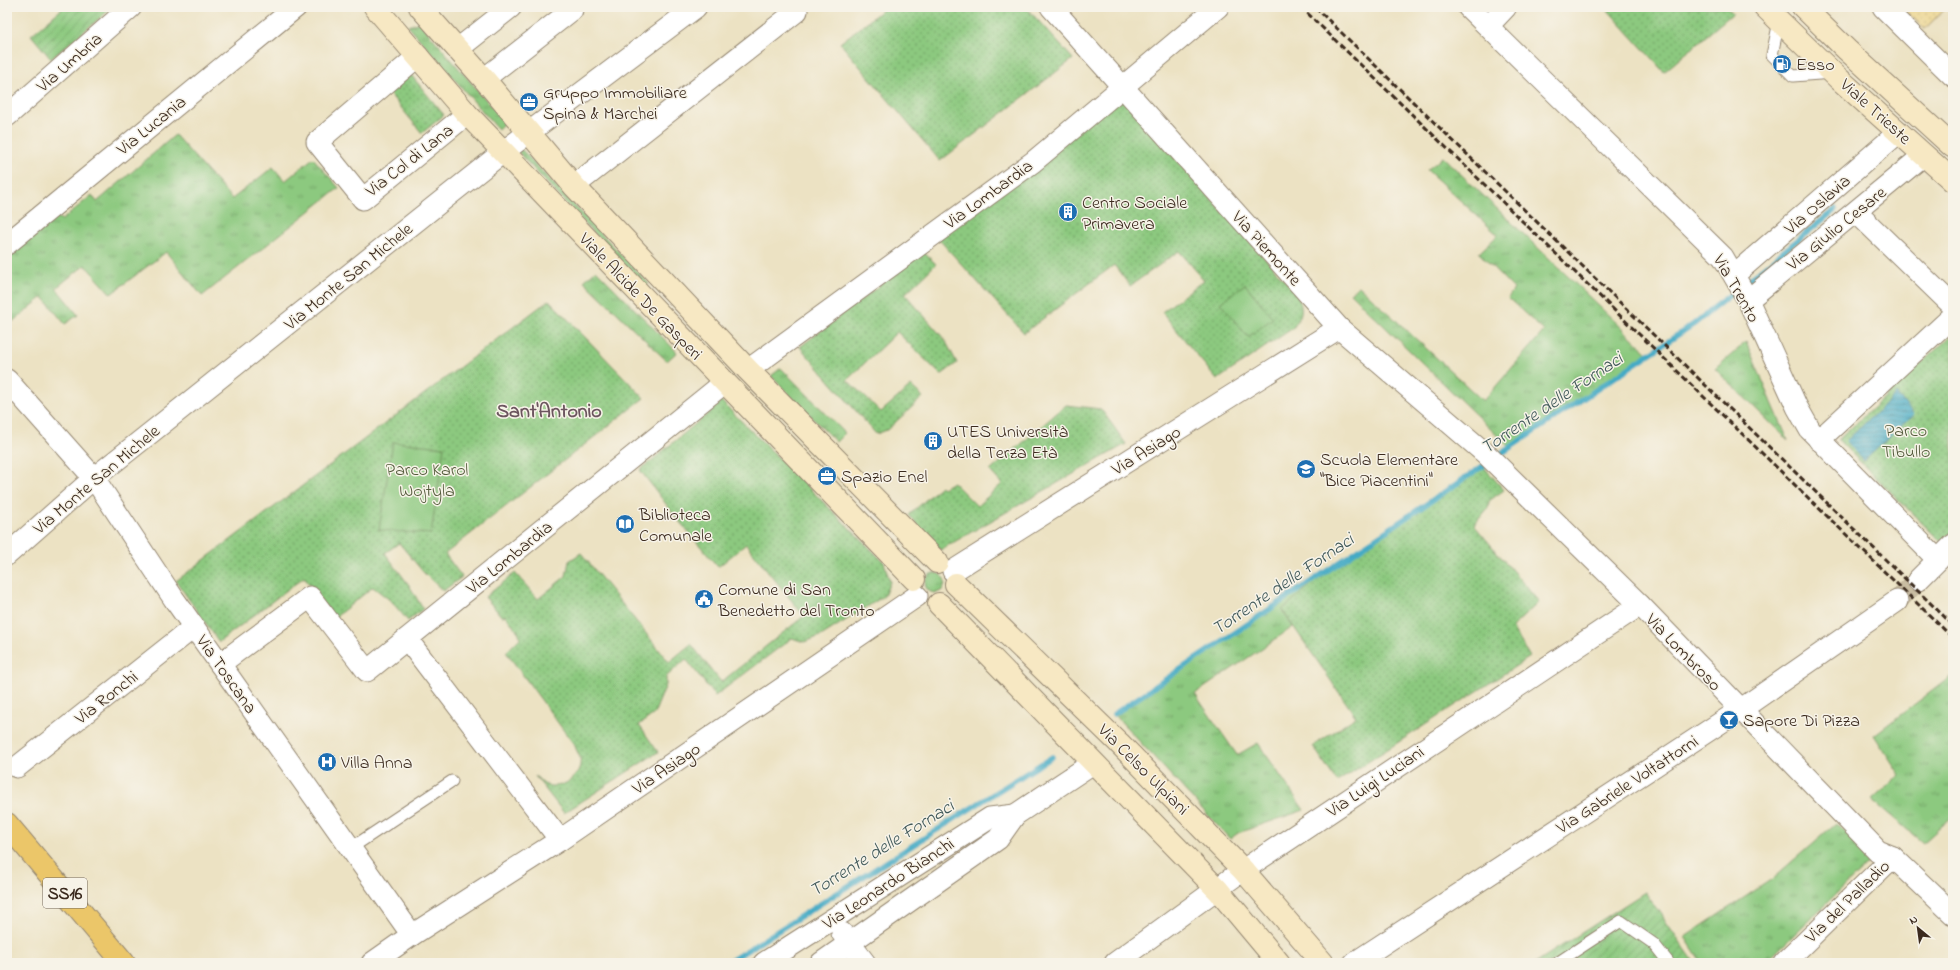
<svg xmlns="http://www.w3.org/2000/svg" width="1960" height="970" font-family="'Indie Flower',sans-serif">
	<defs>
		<pattern id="grass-tufts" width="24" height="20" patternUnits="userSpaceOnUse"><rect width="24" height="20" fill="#8cc97f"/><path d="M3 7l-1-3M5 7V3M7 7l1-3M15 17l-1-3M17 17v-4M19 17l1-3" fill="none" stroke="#74a367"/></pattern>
		<pattern id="sand-dots" width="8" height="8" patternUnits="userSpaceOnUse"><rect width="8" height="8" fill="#eeda9e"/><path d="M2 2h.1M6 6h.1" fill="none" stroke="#cdbb88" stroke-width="1.8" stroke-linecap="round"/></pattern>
		<pattern id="park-dots" width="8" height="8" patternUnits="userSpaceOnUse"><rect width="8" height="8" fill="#8cc97f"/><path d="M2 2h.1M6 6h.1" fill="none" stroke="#74a367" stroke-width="1.8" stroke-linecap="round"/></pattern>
		<pattern id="garden-furrows" width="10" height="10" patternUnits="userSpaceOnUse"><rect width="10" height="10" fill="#8cc97f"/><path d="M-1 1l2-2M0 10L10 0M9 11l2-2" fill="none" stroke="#74a367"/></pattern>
		<pattern id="water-rules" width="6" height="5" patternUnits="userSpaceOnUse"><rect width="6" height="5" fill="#45aac5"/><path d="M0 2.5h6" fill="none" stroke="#3b8b9f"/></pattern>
	</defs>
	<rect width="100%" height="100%" fill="#f7f3e8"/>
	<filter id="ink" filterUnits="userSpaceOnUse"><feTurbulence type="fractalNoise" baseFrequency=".025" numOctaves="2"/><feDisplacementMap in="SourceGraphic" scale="8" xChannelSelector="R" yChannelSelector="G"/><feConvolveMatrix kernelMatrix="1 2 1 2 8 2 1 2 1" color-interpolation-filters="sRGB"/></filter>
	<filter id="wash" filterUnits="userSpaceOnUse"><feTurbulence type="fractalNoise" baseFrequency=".012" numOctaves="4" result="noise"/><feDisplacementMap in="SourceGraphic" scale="16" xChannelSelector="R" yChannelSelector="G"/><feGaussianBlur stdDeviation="0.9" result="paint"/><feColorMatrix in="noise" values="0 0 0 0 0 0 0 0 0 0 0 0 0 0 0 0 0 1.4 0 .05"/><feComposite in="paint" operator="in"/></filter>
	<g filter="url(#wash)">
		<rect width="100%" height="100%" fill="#ece2c3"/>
		<g fill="url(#grass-tufts)" stroke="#647a4e">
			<path d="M419,22l86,100 -7,7 -90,-103z"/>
			<path d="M175,135l57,64 41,-32 12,14 28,-23 26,30 -137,108 -36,-44 -55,42 -26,-29 -29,23 22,27 -13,9 -22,-27 -36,29v-70l49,-40 6,4 30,-25 5,7z"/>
			<path d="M516,150h6l127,134 -6,1z"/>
			<path d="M1443,157l206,197 -139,94 -160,-155 9,-7 124,115 61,-70 -36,-33 6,-9 -35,-36 19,-18 -71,-65z"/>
			<path d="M596,270l81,82 -10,9 -83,-80z"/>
			<path d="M1746,342l42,98 -73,-71z"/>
			<path d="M781,368l64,65 -9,9 -65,-66z"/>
			<circle cx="935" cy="583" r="10"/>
			<path d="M1322,575l-40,35 11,17 -98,67 42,61 21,-12 46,67 -66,23 -8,6 -116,-125z"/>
			<path d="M1953,675v141l-30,27 -51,-43 28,-25 -26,-40z"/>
			<path d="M1836,823l36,36 -107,104h-63l-17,-26 87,-58z"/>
		</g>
		<path fill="url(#sand-dots)" stroke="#94825e" d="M1906,7h40l-21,22 -22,-20z"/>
		<g fill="url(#park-dots)" stroke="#647a4e">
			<path d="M886,7h140l47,52 -133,102 -100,-118z"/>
			<path d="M1605,7h122l6,6 -69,59z"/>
			<path d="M411,75l33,40 -22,18 -33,-40z"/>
			<path d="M1120,97l176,196c8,15 7,21 -3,35l-76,52 -55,-68 42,-32 -25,-29 -49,35 -16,-21 -90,68 -90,-99z"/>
			<path d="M923,252l13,12 -31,30 40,46 12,23 -16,12 -44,-43 -50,48 34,32 30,-26 12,11 -36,33 -11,4 -76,-87z"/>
			<path d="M549,300l95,98 -199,156 17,23 -19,14 -19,-18 -25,-30 -14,10 24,32 14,24 -15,12 -17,-20 -18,-14 -39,31 -30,-41 -85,65 -43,-61z"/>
			<path d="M1953,334v196l-12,12 -103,-102z"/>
			<path d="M720,400l164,162 6,20 -6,14 -63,40 -17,6 -12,-4 -77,58 -29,-37 -20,18v8l-12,29 -15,11 19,27 -94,61 -29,-37c3,2 6,6 9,8 17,8 39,-8 36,-26 -1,-4 -4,-8 -5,-12l-69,-94 14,-14 -1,-5 -14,-18 -3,2 -17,-20 30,-24 23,26 28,-23 3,-15 12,-8 88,109 22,-18 30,38 83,-66 -58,-72 -28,23 -39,-46 -39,-51 77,-64z"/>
			<path d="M1066,405l35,4 25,35 -186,106 -31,-35 32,-29 2,2 10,-6 24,24 25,-22 -12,-13z"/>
			<path d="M1483,466l21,24 -15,11 -1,7 -14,17 65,77 -27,25 18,30 -193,125 -24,-36 43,-29 -74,-107 40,-35z"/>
		</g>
		<g fill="url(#garden-furrows)" stroke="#647a4e">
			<path d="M64,7h49l-62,52 -20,-24z"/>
			<path d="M1645,892l50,71h-160z"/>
		</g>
		<g fill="#8cc97f" stroke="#647a4e">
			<path d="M1245,284l28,34 -25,19 -28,-34z"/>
			<path d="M393,442l51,5 -13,87 -52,-4z"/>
		</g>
		<path fill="url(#water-rules)" stroke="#406a72" d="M1896,394l18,20 -50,47 -18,-20z"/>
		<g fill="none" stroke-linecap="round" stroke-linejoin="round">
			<g stroke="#45aac5" stroke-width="5.5">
				<path d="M1496,457l198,-133 142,-115"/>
				<path d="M1114,714l375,-252"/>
				<path d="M727,963l325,-206"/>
			</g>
		</g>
	</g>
	<g filter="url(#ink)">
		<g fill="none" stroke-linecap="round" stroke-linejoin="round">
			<path stroke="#c9bda2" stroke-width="21" stroke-dasharray="21 10" stroke-linecap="butt" d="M1897,601l21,-21"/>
			<g stroke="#948670" stroke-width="13">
				<g id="lane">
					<path d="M1779,21l-7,34 21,21 40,-3"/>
					<path d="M351,848l101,-67"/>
					<path d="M1557,963l64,-42 33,23 15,19"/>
				</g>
			</g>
			<g stroke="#948670" stroke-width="23">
				<g id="street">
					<path d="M1051,7l288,321 147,126 154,151 238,246 15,6 60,57"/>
					<path d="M1468,7l255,250 25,43 49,107 13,23 128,130"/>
					<path d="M1883,7l70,69"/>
					<path d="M1488,26l18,-19"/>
					<path d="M458,49l53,-42"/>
					<path d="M418,56l-101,86 46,57 104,-85"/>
					<path d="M484,79l88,-69 -3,-3"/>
					<path d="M7,116l124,-109"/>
					<path d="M574,186l223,-175 -3,-4"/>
					<path d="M1856,212l97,94"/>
					<path d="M7,244l289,-237"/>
					<path d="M1734,275l165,-143"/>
					<path d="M1748,300l176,-145"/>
					<path d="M748,370l285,-208 185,-155"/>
					<path d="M7,380l87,98 80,121 238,336"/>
					<path d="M1819,440l134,-124"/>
					<path d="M7,555l87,-77 409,-326 193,-145"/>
					<path d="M953,571l386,-243"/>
					<path d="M1918,580l35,-35"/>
					<path d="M407,639l153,201"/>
					<path d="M220,664l90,-67 57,74 357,-288"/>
					<path d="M17,767l177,-140"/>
					<path d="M842,933l23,30"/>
					<path d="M372,963l40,-28 148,-95 357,-244"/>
					<path d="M764,963l226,-145 25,-3"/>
					<path d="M821,963l177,-124 17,-24 78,-52"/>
					<path d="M1115,963l128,-93 397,-265"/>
					<path d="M1354,963l386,-253 157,-109"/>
					<path d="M1784,963l109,-106"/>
				</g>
			</g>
			<g stroke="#948670" stroke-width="24">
				<g id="secondary">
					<path d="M375,7l92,107 447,465"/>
					<path d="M420,7l64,72 90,107 174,184 189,192"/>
					<path d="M1765,7l73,71 115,103"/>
					<path d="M1803,7l44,43 106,97"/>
					<path d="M956,584l163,159 124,127 80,93"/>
					<path d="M939,604l279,286 61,73"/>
				</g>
			</g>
			<g stroke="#948670" stroke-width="24">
				<path id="primary" d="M7,824l117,139"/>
			</g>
			<use href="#lane" stroke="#fff" stroke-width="11"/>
			<use href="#street" stroke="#fff" stroke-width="21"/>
			<use href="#secondary" stroke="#f7e8c3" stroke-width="22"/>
			<use href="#primary" stroke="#ebc669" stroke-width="22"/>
			<g stroke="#3b2a1e" stroke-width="3" stroke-dasharray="6 3" stroke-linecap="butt">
				<path d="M1301,7l652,631"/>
				<path d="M1315,7l638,618"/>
			</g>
		</g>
	</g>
	<defs>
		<g id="fuel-disc" transform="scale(1)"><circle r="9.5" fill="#1f6fb2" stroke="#f7f3e8"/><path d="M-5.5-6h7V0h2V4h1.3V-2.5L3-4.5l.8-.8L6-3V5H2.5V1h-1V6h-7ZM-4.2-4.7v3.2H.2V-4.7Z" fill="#fff"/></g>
		<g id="office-disc" transform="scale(1)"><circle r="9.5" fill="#1f6fb2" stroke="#f7f3e8"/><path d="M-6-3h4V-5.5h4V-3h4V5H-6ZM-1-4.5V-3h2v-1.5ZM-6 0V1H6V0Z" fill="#fff"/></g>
		<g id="building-disc" transform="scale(1)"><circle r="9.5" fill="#1f6fb2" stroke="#f7f3e8"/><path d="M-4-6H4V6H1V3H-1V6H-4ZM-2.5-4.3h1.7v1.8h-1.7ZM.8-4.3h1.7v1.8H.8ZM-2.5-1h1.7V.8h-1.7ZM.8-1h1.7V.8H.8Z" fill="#fff"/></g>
		<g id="school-disc" transform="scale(1)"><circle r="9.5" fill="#1f6fb2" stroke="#f7f3e8"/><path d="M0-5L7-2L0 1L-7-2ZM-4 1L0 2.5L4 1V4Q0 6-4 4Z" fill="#fff"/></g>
		<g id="library-disc" transform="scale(1)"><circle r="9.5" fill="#1f6fb2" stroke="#f7f3e8"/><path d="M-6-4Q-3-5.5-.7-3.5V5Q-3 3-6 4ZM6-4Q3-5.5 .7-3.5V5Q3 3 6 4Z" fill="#fff"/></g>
		<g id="civic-disc" transform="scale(1)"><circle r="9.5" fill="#1f6fb2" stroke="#f7f3e8"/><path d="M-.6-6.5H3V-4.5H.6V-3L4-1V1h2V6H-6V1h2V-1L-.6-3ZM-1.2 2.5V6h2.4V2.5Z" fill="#fff"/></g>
		<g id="bar-disc" transform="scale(1)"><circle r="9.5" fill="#1f6fb2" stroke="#f7f3e8"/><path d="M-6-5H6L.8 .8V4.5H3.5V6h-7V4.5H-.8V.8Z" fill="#fff"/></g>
		<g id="hospital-disc" transform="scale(1)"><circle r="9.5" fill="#1f6fb2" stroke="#f7f3e8"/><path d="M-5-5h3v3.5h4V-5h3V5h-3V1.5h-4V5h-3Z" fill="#fff"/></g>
	</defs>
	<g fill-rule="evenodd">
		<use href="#fuel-disc" x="1782" y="64"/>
		<use href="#office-disc" x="529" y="102"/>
		<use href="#building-disc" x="1068" y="212"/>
		<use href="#building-disc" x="933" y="441"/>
		<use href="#school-disc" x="1306" y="469"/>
		<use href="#office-disc" x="827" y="476"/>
		<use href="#library-disc" x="625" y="524"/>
		<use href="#civic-disc" x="704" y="599"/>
		<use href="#bar-disc" x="1729" y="720"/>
		<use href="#hospital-disc" x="327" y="762"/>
	</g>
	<g text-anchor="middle" stroke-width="3" stroke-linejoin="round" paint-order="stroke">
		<rect fill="#f7f3e8" stroke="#73665b" stroke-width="1" x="43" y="878" width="44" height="30" rx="3"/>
		<g font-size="17" font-weight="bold" fill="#3b2a1e">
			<text x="65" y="899">SS16</text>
		</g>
		<g font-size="18" fill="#3b2a1e" stroke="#f7f3e8">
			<text transform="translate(69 62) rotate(-41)" y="6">Via Umbria</text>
			<text transform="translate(1876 111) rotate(42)" y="6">Viale Trieste</text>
			<text transform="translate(151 125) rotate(-39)" y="6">Via Lucania</text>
			<text transform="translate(409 160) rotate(-38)" y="6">Via Col di Lana</text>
			<text transform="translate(988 194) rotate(-36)" y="6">Via Lombardia</text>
			<text transform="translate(1817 204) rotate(-41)" y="6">Via Oslavia</text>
			<text transform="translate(1836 228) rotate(-39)" y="6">Via Giulio Cesare</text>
			<text transform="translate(1267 248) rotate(48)" y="6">Via Piemonte</text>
			<text transform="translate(348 276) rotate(-39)" y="6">Via Monte San Michele</text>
			<text transform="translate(1737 288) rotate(60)" y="6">Via Trento</text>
			<text transform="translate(641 296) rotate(46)" y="6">Viale Alcide De Gasperi</text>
			<text transform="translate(1146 450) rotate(-32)" y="6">Via Asiago</text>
			<text transform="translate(96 479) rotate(-40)" y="6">Via Monte San Michele</text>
			<text transform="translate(509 557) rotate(-39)" y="6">Via Lombardia</text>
			<text transform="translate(1684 652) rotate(46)" y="6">Via Lombroso</text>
			<text transform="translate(227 674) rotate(55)" y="6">Via Toscana</text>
			<text transform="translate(106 697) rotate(-38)" y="6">Via Ronchi</text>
			<text transform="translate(666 768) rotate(-34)" y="6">Via Asiago</text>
			<text transform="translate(1144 769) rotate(45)" y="6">Via Celso Ulpiani</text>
			<text transform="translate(1375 781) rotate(-34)" y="6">Via Luigi Luciani</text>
			<text transform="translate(1627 784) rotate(-33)" y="6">Via Gabriele Voltattorni</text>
			<text transform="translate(888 883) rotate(-33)" y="6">Via Leonardo Bianchi</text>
			<text transform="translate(1847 901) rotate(-44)" y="6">Via del Palladio</text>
		</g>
		<g font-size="18" fill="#3b2a1e" stroke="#f7f3e8" text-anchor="start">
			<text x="1796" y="70">Esso</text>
			<text x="543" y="98">Gruppo Immobiliare<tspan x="543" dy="21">Spina &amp; Marchei</tspan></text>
			<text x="1082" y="208">Centro Sociale<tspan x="1082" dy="21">Primavera</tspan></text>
			<text x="947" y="437">UTES Università<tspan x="947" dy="21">della Terza Età</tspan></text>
			<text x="1320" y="465">Scuola Elementare<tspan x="1320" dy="21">"Bice Piacentini"</tspan></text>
			<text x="841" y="482">Spazio Enel</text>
			<text x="639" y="520">Biblioteca<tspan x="639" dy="21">Comunale</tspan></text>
			<text x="718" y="595">Comune di San<tspan x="718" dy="21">Benedetto del Tronto</tspan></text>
			<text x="1743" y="726">Sapore Di Pizza</text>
			<text x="341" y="768">Villa Anna</text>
		</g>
		<g font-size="18" fill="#535a3b" stroke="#f7f3e8">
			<text x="1906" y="436">Parco<tspan x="1906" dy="21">Tibullo</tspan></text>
			<text x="427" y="475">Parco Karol<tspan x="427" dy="21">Wojtyla</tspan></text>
		</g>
		<g font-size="19" font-style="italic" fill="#3e5758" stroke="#f7f3e8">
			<text transform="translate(1551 402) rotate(-34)" y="7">Torrente delle Fornaci</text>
			<text transform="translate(1282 583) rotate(-34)" y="7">Torrente delle Fornaci</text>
			<text transform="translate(881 847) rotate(-32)" y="7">Torrente delle Fornaci</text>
		</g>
		<g font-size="20" font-weight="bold" fill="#6c555f" stroke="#f7f3e8">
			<text x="549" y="417">Sant'Antonio</text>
		</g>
	</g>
	<rect width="1960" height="970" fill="none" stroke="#f7f3e8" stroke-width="24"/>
	<g transform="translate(1918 928) rotate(331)" stroke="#f7f3e8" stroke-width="3" paint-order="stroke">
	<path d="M0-3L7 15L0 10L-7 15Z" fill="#3b2a1e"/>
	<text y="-6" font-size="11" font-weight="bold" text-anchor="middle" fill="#3b2a1e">N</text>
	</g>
</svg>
